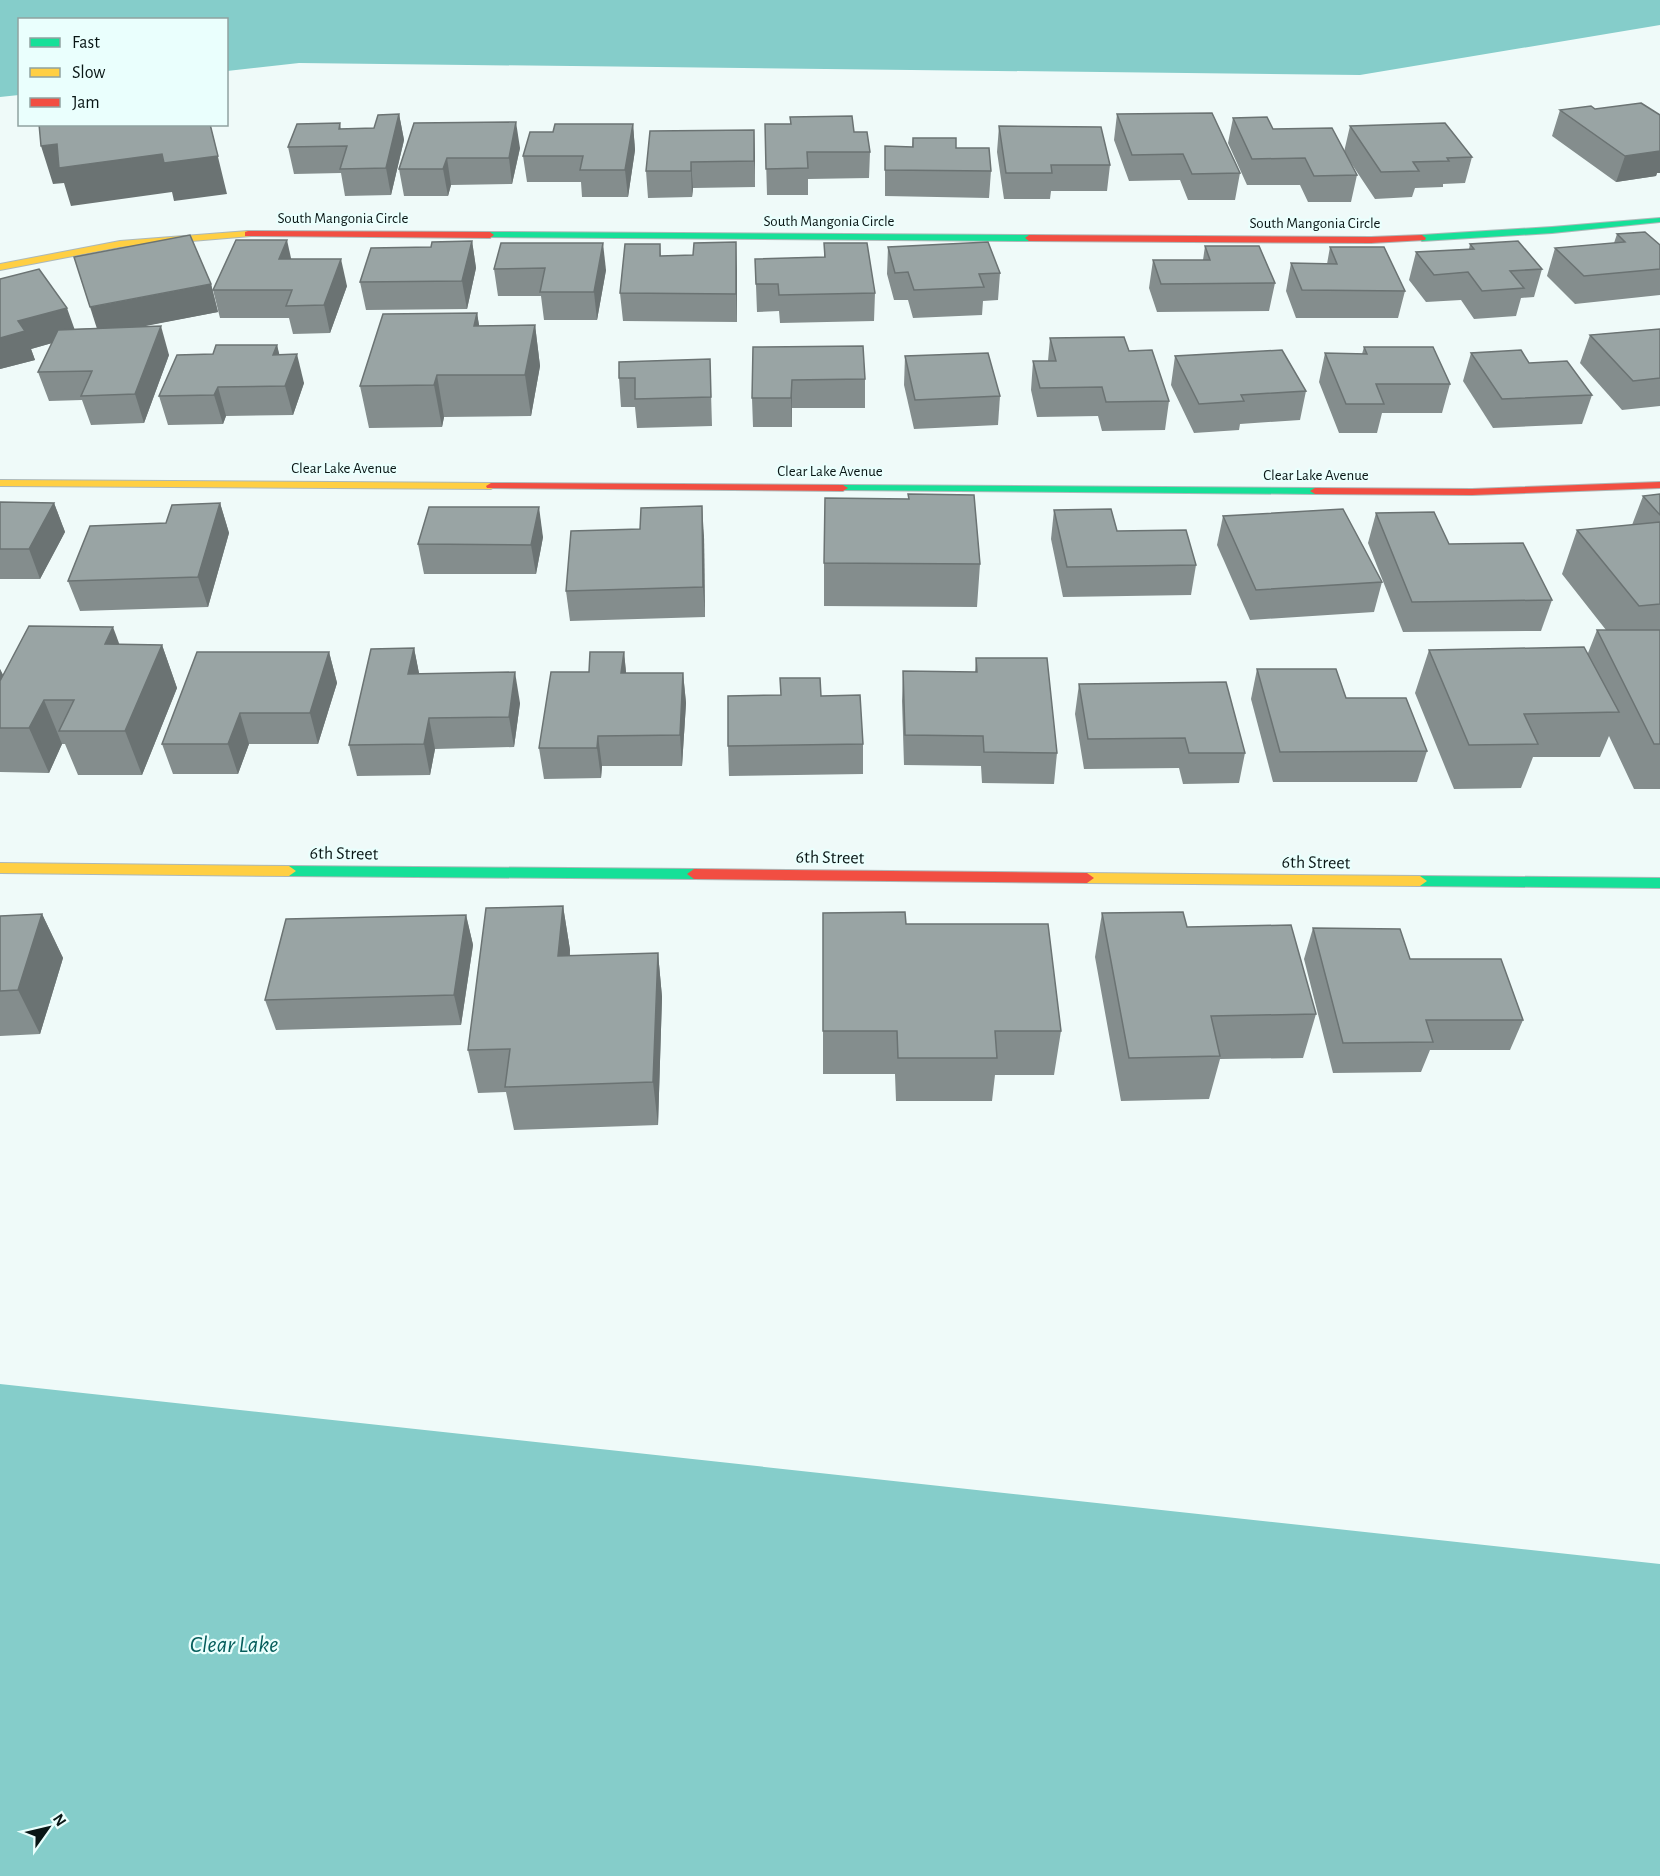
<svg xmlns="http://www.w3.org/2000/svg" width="1660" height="1876" font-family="'Alegreya Sans',sans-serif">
	<rect width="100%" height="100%" fill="#effaf9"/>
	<g fill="#85cdca">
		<path d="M0,0h1660v25l-300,50 -1061,-12 -72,8 -1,-51h-206l-1,75 -19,2z"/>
		<path d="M0,1384l1660,180v312h-1660z"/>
	</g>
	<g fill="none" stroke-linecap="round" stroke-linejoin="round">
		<g stroke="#adb8b8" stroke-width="2">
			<g id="fast">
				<path d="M1660,218v4l-108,11 -130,8 -4,-3 4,-3 130,-8z"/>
				<path d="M490,232l539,3 4,3 -4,3 -542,-4v-4z"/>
				<path d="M843,485l472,3 5,3 -5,3 -476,-4 -1,-2z"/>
				<path d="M289,866l405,3 7,5 -7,5 -405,-3 -7,-5z"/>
				<path d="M1420,876l240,2v10l-240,-2 -7,-5z"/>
			</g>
		</g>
		<g stroke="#adb8b8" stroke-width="2">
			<g id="slow">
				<path d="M248,231l3,1v4l-131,11 -120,23v-6l120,-23z"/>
				<path d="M0,480l491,3 5,3 -5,3 -491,-3z"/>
				<path d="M0,863l289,3 7,5 -7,5 -289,-3z"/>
				<path d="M1087,873l333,3 7,5 -7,5 -333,-3 -7,-5z"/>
			</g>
		</g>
		<g stroke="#adb8b8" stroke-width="2">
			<g id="jam">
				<path d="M248,231l242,1 4,3 -4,3 -245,-2v-4z"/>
				<path d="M1422,235l4,3 -1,2 -54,3 -342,-2 -4,-3 4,-3 342,2z"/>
				<path d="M1660,482v6l-188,7 -157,-1 -5,-3 5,-3 157,1z"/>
				<path d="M491,483l352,2 5,3 -5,3 -356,-3 -1,-2z"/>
				<path d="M694,869l393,4 7,5 -7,5 -393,-4 -7,-5z"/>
			</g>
		</g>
		<use href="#fast" fill="#16e098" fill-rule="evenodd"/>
		<use href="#slow" fill="#ffcf43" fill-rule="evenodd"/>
		<use href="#jam" fill="#f24e42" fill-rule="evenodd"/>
	</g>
	<g fill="#848d8d">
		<path d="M1595,109l65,6v58h-3l-1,3 -40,6 -64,-46 8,-26z"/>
		<path d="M399,114l5,26 -13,55 -46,1 -4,-23 -47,1 -6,-27 52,-24 1,6 33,-1z"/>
		<path d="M1117,114l123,59 -5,27h-47l-8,-20 -51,1 -15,-41z"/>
		<path d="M1233,118l111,34 6,-26 122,31 -7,26 -22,1v3l-28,1 -3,9 -37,2 -30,-45 12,21 -6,27h-43l-8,-17h-53l-19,-42z"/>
		<path d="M414,123l106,25 -8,36 -61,1 -3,11h-44l-5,-27z"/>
		<path d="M633,124l2,26 -7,47h-46l-1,-15h-54l-4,-26 30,-24z"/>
		<path d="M765,124l89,8 16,20 -1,26 -61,1v16h-41z"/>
		<path d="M999,126l111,39 -3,26h-56l-1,8h-46l-7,-47z"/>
		<path d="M754,130l1,57 -62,1 -1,9 -44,1 -2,-27z"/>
		<path d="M913,138l43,10 35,23 -2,27 -104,-2v-50l27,1z"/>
		<path d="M1617,234l43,11v50l-85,9 -28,-28 8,-28 59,-5z"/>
		<path d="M472,241l4,27 -9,41 -101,1 -6,-28 71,-35z"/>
		<path d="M501,243l105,27 -9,50h-53l-3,-24h-43l-4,-27z"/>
		<path d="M824,243l51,50 -1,28 -94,2 -1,-12 -22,1 -2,-53 69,-2z"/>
		<path d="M660,244l1,12 76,14v52l-114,-1 -3,-28z"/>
		<path d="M1470,244l72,25 -8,28 -13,1 -5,18 -42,3 -13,-19 -35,2 -17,-22 7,-28 53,-3z"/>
		<path d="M1205,246l70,37 -6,28 -112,1 -8,-24 4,-28h50z"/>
		<path d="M888,247l112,26 -2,27 -15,1 -1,14 -69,3 -5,-18h-14l-7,-26z"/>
		<path d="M1330,247l75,44 -7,27h-102l-10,-27 5,-28 36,1z"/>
		<path d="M292,259l55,27 -17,47 -37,1 -4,-16h-69l-7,-28z"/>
		<path d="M0,279l74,50 23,-1 114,-44 7,28 -80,15 31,28 -25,68 -53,2 -9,-25 -33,1 -11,-29 14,-29 -21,6 4,11 -35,9z"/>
		<path d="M477,313l2,13 56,-1 5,41 -9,50 -87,1 -2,10 -73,1 -9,-42z"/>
		<path d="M1660,329v77l-38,4 -42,-47 10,-28z"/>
		<path d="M1050,338l79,13 40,50 -4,29 -63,1 -4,-15 -61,1 -6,-27 2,-29h15z"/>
		<path d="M277,345l2,10 25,28 -11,32 -67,1 -3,8 -55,1 -9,-29 54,-42z"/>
		<path d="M753,347l112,32v29h-73v19h-39l-1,-29z"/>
		<path d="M1364,347l86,37 -8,29h-60l-5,20h-38l-20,-51 6,-29 37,1z"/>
		<path d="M1471,353l58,10 63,32 -10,29 -89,4 -30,-47z"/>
		<path d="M905,356l95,40 -2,29 -84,4 -10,-44z"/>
		<path d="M1175,356l131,35 -6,29 -60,4 -1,6 -45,3 -23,-48z"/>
		<path d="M710,359l2,67 -75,2 -2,-21h-14l-2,-29z"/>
		<path d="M908,494l72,70 -3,43 -153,-1v-43l84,-64z"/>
		<path d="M1660,494v295h-26l-25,-53 -9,21h-67l-12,31 -67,1 -39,-96 14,-43 159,3 9,-23h9l-44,-56 15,-44 55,-5 11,-29z"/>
		<path d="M0,502l54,1 11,29 -25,47h-40z"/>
		<path d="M220,503l9,30 -21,74 -128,4 -12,-30 98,-58z"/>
		<path d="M1054,510l142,55 -5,30 -128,2 -12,-58z"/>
		<path d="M1376,513l73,31 103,56 -11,31 -138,1 -35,-89z"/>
		<path d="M1223,516l159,66 -8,30 -124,8 -33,-75z"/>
		<path d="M640,529l64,7 1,81 -135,4 -4,-30z"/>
		<path d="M543,537l-7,37h-112l-6,-30z"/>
		<path d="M120,644l42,1 15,43 -35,87h-64l-13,-31h-3l-13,29 -49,-1v-103l3,6z"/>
		<path d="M414,648l5,26 101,29 -6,44 -79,2 -5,26 -73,1 -8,-31z"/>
		<path d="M329,652l8,31 -19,61h-69l-11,30h-65l-11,-30z"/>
		<path d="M624,652l2,21h57l3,30 -4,63h-80l-1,12 -57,1 -5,-31 50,-76z"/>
		<path d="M976,658l81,95 -3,31 -72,-1 -1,-17 -77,-1 -2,-64 1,-30 72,1z"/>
		<path d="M1257,669l89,29 81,53 -10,31h-144l-22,-83z"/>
		<path d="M1079,684l166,69 -6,30 -56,1 -4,-16 -95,1 -9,-55z"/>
		<path d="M821,696l42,48v30l-134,2 -1,-30z"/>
		<path d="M563,906l7,44v6l88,-3 4,44 -4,128 -144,5 -8,-38 -28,1 -10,-43z"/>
		<path d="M823,913l83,11 155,107 -7,44h-59l-3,26h-96l-1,-27h-72z"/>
		<path d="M1102,913l85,14 129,87 -13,44 -83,1 -11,40 -88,2 -26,-144z"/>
		<path d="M42,914l21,44 -23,76 -40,2v-120z"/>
		<path d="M466,915l7,30 -12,80 -185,5 -11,-30z"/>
		<path d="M1313,928l97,31 113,61 -13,30h-80l-9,22 -88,1 -29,-114z"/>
	</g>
	<g fill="#6b7373">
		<path d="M399,114l5,26 -13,55 -5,-27z"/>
		<path d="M516,122l4,26 -8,36 -3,-26z"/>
		<path d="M210,124l17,70 -53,7 -2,-9 -101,14 -7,-23 -11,1 -12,-38z"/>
		<path d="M633,124l2,26 -7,47 -3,-27z"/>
		<path d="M754,130l1,26v31l-1,-26z"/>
		<path d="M1660,151v22h-3l-1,3 -40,6 9,-26z"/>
		<path d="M447,158l4,27 -3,11 -5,-27z"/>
		<path d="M691,162l2,26 -1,9 -1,-26z"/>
		<path d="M287,240l6,27 -14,-8z"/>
		<path d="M472,241l4,27 -9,41 -5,-28z"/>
		<path d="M736,242l1,28v52l-1,-28z"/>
		<path d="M603,243l3,27 -9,50 -3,-28z"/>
		<path d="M341,259l6,27 -17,47 -6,-28z"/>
		<path d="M211,284l7,28 -119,23 -9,-28z"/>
		<path d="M67,308l10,28 -46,13 4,11 -35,9v-31l18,-17z"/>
		<path d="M477,313l7,41 -10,-28z"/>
		<path d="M535,325l5,41 -9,50 -6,-41z"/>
		<path d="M161,326l8,29 -25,68 -9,-29z"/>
		<path d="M277,345l7,28 -11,-18z"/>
		<path d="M297,354l7,29 -11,32 -8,-29z"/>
		<path d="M437,375l7,42 -2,10 -8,-42z"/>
		<path d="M792,380v47l-1,-29z"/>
		<path d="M218,387l8,29 -3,8 -9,-29z"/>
		<path d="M54,503l11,29 -25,47 -11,-30z"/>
		<path d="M220,503l9,30 -21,74 -10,-30z"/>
		<path d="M702,506l2,30 1,81 -2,-30z"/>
		<path d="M539,507l4,30 -7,37 -5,-29z"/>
		<path d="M113,627l16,43 -24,-26z"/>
		<path d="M162,645l15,43 -35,87 -17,-44z"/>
		<path d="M414,648l6,30 -12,-4z"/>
		<path d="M329,652l8,31 -19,61 -8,-31z"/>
		<path d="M624,652l3,30 -6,-9z"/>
		<path d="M0,669l4,8 -4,9z"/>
		<path d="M515,672l5,31 -6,44 -5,-30z"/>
		<path d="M683,673l3,30 -4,63 -2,-31z"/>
		<path d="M44,700l18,44 -13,29 -20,-45z"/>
		<path d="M240,713l9,31 -11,30 -10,-30z"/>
		<path d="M429,718l6,31 -5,26 -6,-31z"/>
		<path d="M598,736l4,30 -1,12 -4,-30z"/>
		<path d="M563,906l7,44 -4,50 -8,-44z"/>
		<path d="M42,914l21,44 -23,76 -22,-44z"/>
		<path d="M466,915l7,30 -12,80 -7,-30z"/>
		<path d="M658,953l4,44 -4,128 -5,-43z"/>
	</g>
	<g fill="#99a4a4" stroke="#6b7373" stroke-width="1.5">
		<path d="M1641,103l19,12v36l-35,5 -65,-46 31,-4 4,3z"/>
		<path d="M1212,113l28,60 -48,1 -9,-20 -51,1 -15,-41z"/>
		<path d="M399,114l-13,54 -46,1 7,-23 -59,1 9,-23 43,-1 -1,6 35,-1 4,-13z"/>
		<path d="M852,116l2,16h13l3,20h-63l1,16 -42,1 -1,-45h26l-1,-7z"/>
		<path d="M1267,117l6,12 59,-1 25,47 -43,1 -9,-18 -53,1 -19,-41z"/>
		<path d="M516,122l-7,36h-62l-4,11h-44l15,-46z"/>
		<path d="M1445,123l27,34 -25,1 2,3 -36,1 6,9 -38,1 -31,-46z"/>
		<path d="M39,124h171l8,32 -54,7 -2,-9 -103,14 -2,-24 -16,2z"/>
		<path d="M555,124h78l-8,46h-45l3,-14h-60l7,-24h23z"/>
		<path d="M999,126l102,1 9,38h-59l1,8h-46z"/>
		<path d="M754,130v31l-63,1v9h-45l4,-40z"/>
		<path d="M913,138h43v10h33l2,23 -106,-1v-24l28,1z"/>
		<path d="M1645,232l15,13v24l-76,7 -29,-28 70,-6 -8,-8z"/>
		<path d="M190,235l21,49 -121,23 -16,-50z"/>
		<path d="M236,240h51l-8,19h62l-17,46 -38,1 6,-16h-79z"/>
		<path d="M472,241l-10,40 -102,1 11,-34 60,-1 1,-5z"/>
		<path d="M1518,241l24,28 -32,2 14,17 -42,3 -14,-19 -34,3 -18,-23 58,-3 -4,-5z"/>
		<path d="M736,242v52l-116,-1 5,-49h35v12l33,-1 1,-12z"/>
		<path d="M988,242l12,31 -21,1 5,13 -70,3 -6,-18 -13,1 -7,-26z"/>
		<path d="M501,243h102l-9,49h-54l5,-24 -51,1z"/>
		<path d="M824,243h43l8,50 -96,2 -1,-11h-22l-1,-25 70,-2z"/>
		<path d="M1205,246h54l16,37 -114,1 -8,-24h57z"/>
		<path d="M1330,247h54l21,44 -103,-1 -11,-27 46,1z"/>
		<path d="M39,269l28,39 -49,13 7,10 -25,7v-59z"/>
		<path d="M477,313l-3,13 61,-1 -10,50h-88l-3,10 -74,1 23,-72z"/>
		<path d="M161,326l-26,68 -54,2 11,-25 -54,1 20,-42z"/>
		<path d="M1660,329v49l-27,3 -43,-46z"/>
		<path d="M1124,337l5,14 23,-1 17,51 -63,1 -4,-15 -62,1 -7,-27h23l-6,-23z"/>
		<path d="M216,345h61l-4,10 24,-1 -12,32 -67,1 -4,8 -55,1 18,-41 36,-1z"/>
		<path d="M863,346l2,33 -73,1 -1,18h-39l1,-51z"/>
		<path d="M1364,347h69l17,37h-74l8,20h-38l-21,-51 42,1z"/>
		<path d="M1282,350l24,41 -65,4 3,6 -45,3 -24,-48z"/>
		<path d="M1521,350l8,13 38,-2 25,34 -90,4 -31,-46z"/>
		<path d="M988,353l12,43 -85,4 -10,-44z"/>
		<path d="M710,359l1,38 -76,2v-21h-16v-16z"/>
		<path d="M908,494l66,1 6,69 -156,-1 1,-65 84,1z"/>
		<path d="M1660,494v21l-17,-19z"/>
		<path d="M0,502l54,1 -25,46h-29z"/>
		<path d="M220,503l-22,74 -130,4 22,-55 76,-3 6,-18z"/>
		<path d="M702,506l1,81 -137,4 5,-60 69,-2 1,-21z"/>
		<path d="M429,507h110l-8,38 -113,-1z"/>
		<path d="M1111,509l6,22 69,-1 10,35 -129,2 -13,-57z"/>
		<path d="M1343,509l39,73 -126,8 -33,-74z"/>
		<path d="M1434,512l15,32 74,-1 29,57 -140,2 -36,-89z"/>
		<path d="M1660,522v82l-21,2 -62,-76z"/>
		<path d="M29,626l84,1 -8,17 57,1 -37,86h-66l15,-31h-30l-15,28h-29v-47z"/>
		<path d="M1597,630h63v114h-6z"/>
		<path d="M1584,647l35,65 -95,2 14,30 -69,1 -40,-95z"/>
		<path d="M414,648l-6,26 107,-2 -6,45 -80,1 -5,26 -75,1 22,-96z"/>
		<path d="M197,652h132l-19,61h-70l-12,31h-66z"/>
		<path d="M590,652h34l-3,21h62l-3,62 -82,1 -1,12h-58l12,-76h38z"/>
		<path d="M976,658h71l10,95 -73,-1 -1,-16 -78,-1 -2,-64 74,1z"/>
		<path d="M1257,669h79l10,29h60l21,53 -147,1z"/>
		<path d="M780,678h40l1,18 39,-1 3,49 -135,2v-50l53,-1z"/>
		<path d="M1226,682l19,71h-56l-4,-15 -97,1 -9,-55z"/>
		<path d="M563,906l-5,50 100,-3 -5,129 -148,5 5,-38 -42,1 18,-142z"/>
		<path d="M905,912l1,12h142l13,107h-66l2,27h-99l-1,-27h-74v-118z"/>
		<path d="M1183,912l4,15 104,-2 25,89 -105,2 9,40 -91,2 -27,-145z"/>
		<path d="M42,914l-24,76 -18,1v-75z"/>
		<path d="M466,915l-12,80 -189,5 21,-81z"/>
		<path d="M1313,928l87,1 10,30h91l22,61h-97l7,22 -90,1z"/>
	</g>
	<g text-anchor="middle" stroke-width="4.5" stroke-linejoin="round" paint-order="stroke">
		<g font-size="15" fill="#091615" stroke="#eafffd">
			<text x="343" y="223">South Mangonia Circle</text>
			<text x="829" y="226">South Mangonia Circle</text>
			<text x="1315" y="228">South Mangonia Circle</text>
			<text x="344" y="473">Clear Lake Avenue</text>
			<text x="830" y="476">Clear Lake Avenue</text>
			<text x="1316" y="480">Clear Lake Avenue</text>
		</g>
		<g font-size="18" fill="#091615" stroke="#eafffd">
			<text transform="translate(344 853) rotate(1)" y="6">6th Street</text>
			<text transform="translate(830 857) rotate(1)" y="6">6th Street</text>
			<text transform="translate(1316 862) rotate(1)" y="6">6th Street</text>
		</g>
		<g font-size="24" font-style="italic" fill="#065e5c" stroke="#eafffd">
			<text x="234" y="1652">Clear Lake</text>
		</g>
	</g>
	<rect x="18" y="18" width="210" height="108" fill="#eafffd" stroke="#90a2a0" stroke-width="1.5"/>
	<rect x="30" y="38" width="30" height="9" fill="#16e098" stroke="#90a2a0" stroke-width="1.5"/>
	<text x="72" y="48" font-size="18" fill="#091615">Fast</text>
	<rect x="30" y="68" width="30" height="9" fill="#ffcf43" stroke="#90a2a0" stroke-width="1.5"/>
	<text x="72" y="78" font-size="18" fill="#091615">Slow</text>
	<rect x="30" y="98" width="30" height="9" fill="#f24e42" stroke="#90a2a0" stroke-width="1.5"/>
	<text x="72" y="108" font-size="18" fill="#091615">Jam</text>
	<g transform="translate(48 1828) rotate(56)" stroke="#eafffd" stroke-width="4.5" paint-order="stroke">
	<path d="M0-4.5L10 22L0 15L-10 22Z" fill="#091615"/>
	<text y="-9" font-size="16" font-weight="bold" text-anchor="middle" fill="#091615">N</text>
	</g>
</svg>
